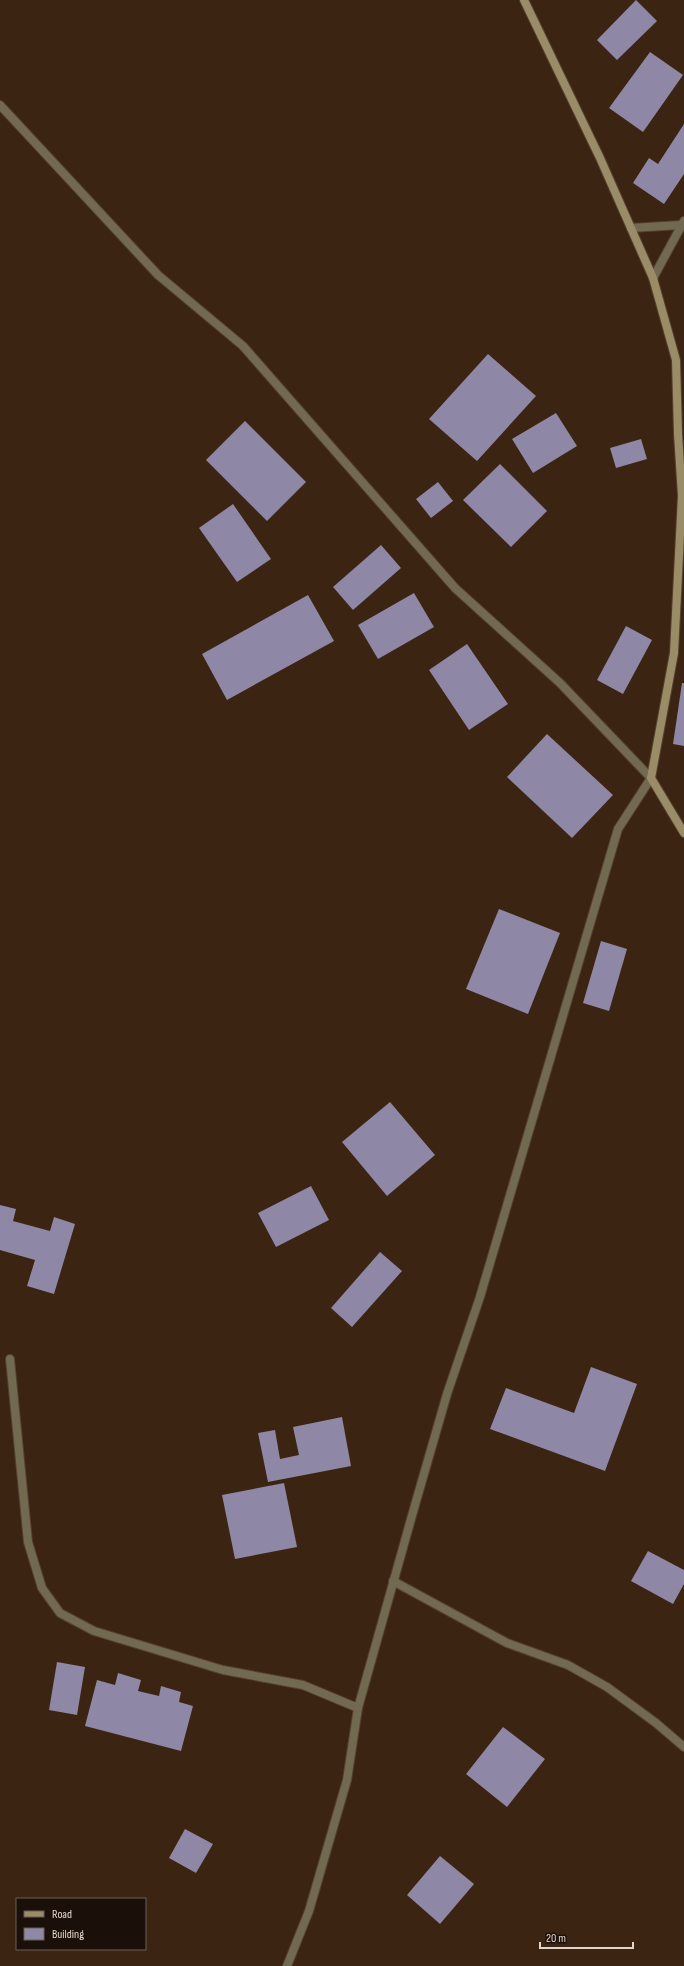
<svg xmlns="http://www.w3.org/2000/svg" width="684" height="1966" font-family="'Sofia Sans Condensed',sans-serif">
	<rect width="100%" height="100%" fill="#3b2412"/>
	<g fill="#8e87a5">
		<path d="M636,0l21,21 -40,39 -20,-20z"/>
		<path d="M650,52l33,23 -40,57 -34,-24z"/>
		<path d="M684,124v50l-20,30 -31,-21 16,-25 9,6z"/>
		<path d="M488,354l48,42 -59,65 -48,-42z"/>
		<path d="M556,413l21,33 -44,27 -21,-34z"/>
		<path d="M245,421l61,61 -39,39 -61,-61z"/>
		<path d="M641,439l6,20 -31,9 -6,-20z"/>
		<path d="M500,464l47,47 -36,36 -48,-47z"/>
		<path d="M438,482l15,19 -22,17 -15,-19z"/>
		<path d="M233,504l38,55 -34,23 -38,-54z"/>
		<path d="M381,545l20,23 -48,42 -20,-23z"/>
		<path d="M414,593l20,34 -56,32 -20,-34z"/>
		<path d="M308,595l26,46 -107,59 -25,-46z"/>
		<path d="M626,626l26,14 -29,54 -26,-14z"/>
		<path d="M467,644l41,60 -39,26 -40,-60z"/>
		<path d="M682,683h2v63l-11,-2z"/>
		<path d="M547,734l66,61 -41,43 -65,-61z"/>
		<path d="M499,909l61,24 -32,81 -62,-25z"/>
		<path d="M601,941l26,8 -18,62 -26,-8z"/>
		<path d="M390,1102l45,53 -48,41 -45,-54z"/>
		<path d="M311,1186l18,34 -53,27 -18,-34z"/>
		<path d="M0,1205l16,4 -3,12 37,10 4,-14 21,7 -21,70 -27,-8 8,-26 -35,-10z"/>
		<path d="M380,1252l22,19 -50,56 -21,-19z"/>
		<path d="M591,1367l46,17 -32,87 -115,-42 16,-41 68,25z"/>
		<path d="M342,1417l9,49 -83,16 -10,-49 17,-3 5,29 19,-4 -6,-28z"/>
		<path d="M284,1483l13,64 -62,12 -13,-64z"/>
		<path d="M648,1551l36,19v14l-11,20 -42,-23z"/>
		<path d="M57,1662l28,5 -8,48 -28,-5z"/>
		<path d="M118,1673l23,7 -3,11 21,5 2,-10 20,6 -2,10 14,4 -12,45 -96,-25 12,-46 18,5z"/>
		<path d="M503,1727l42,32 -38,48 -41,-33z"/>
		<path d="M185,1829l28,15 -17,29 -27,-15z"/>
		<path d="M440,1856l34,28 -34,40 -33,-29z"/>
	</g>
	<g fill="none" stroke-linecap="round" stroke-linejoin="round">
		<g stroke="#56402f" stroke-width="10">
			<g id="street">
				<path d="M0,105l158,170 85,71 212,242 105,95 91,95 -33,51 -138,468 -33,97 -34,118 -55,196 -11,72 -38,131 -22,55"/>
				<path d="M631,228l50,-3"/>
				<path d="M653,278l31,-57"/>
				<path d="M10,1359l18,183 14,46 18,25 34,18 129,39 80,15 55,23"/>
				<path d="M393,1581l114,62 61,22 39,22 49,36 28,24"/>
			</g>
		</g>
		<g stroke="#56402f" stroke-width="10">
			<path id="secondary" d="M524,0l76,158 53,120 23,82 2,74 4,62 -8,157 -23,125 33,55"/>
		</g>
		<use href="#street" stroke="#726951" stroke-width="8"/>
		<use href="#secondary" stroke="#9a8c66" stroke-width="8"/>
	</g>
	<rect x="16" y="1898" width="130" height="52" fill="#1b1009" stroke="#6b5e56"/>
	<rect x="24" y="1911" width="20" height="6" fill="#9a8c66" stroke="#6b5e56"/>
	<text x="52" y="1918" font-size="12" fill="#e4d4c9">Road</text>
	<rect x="24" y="1928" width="20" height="12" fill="#8e87a5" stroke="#6b5e56"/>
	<text x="52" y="1938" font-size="12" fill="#e4d4c9">Building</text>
	<path d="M540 1942v6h93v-6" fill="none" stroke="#e4d4c9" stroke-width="2"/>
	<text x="546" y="1942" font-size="12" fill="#e4d4c9" stroke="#1b1009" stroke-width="3" paint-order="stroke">20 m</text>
</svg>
